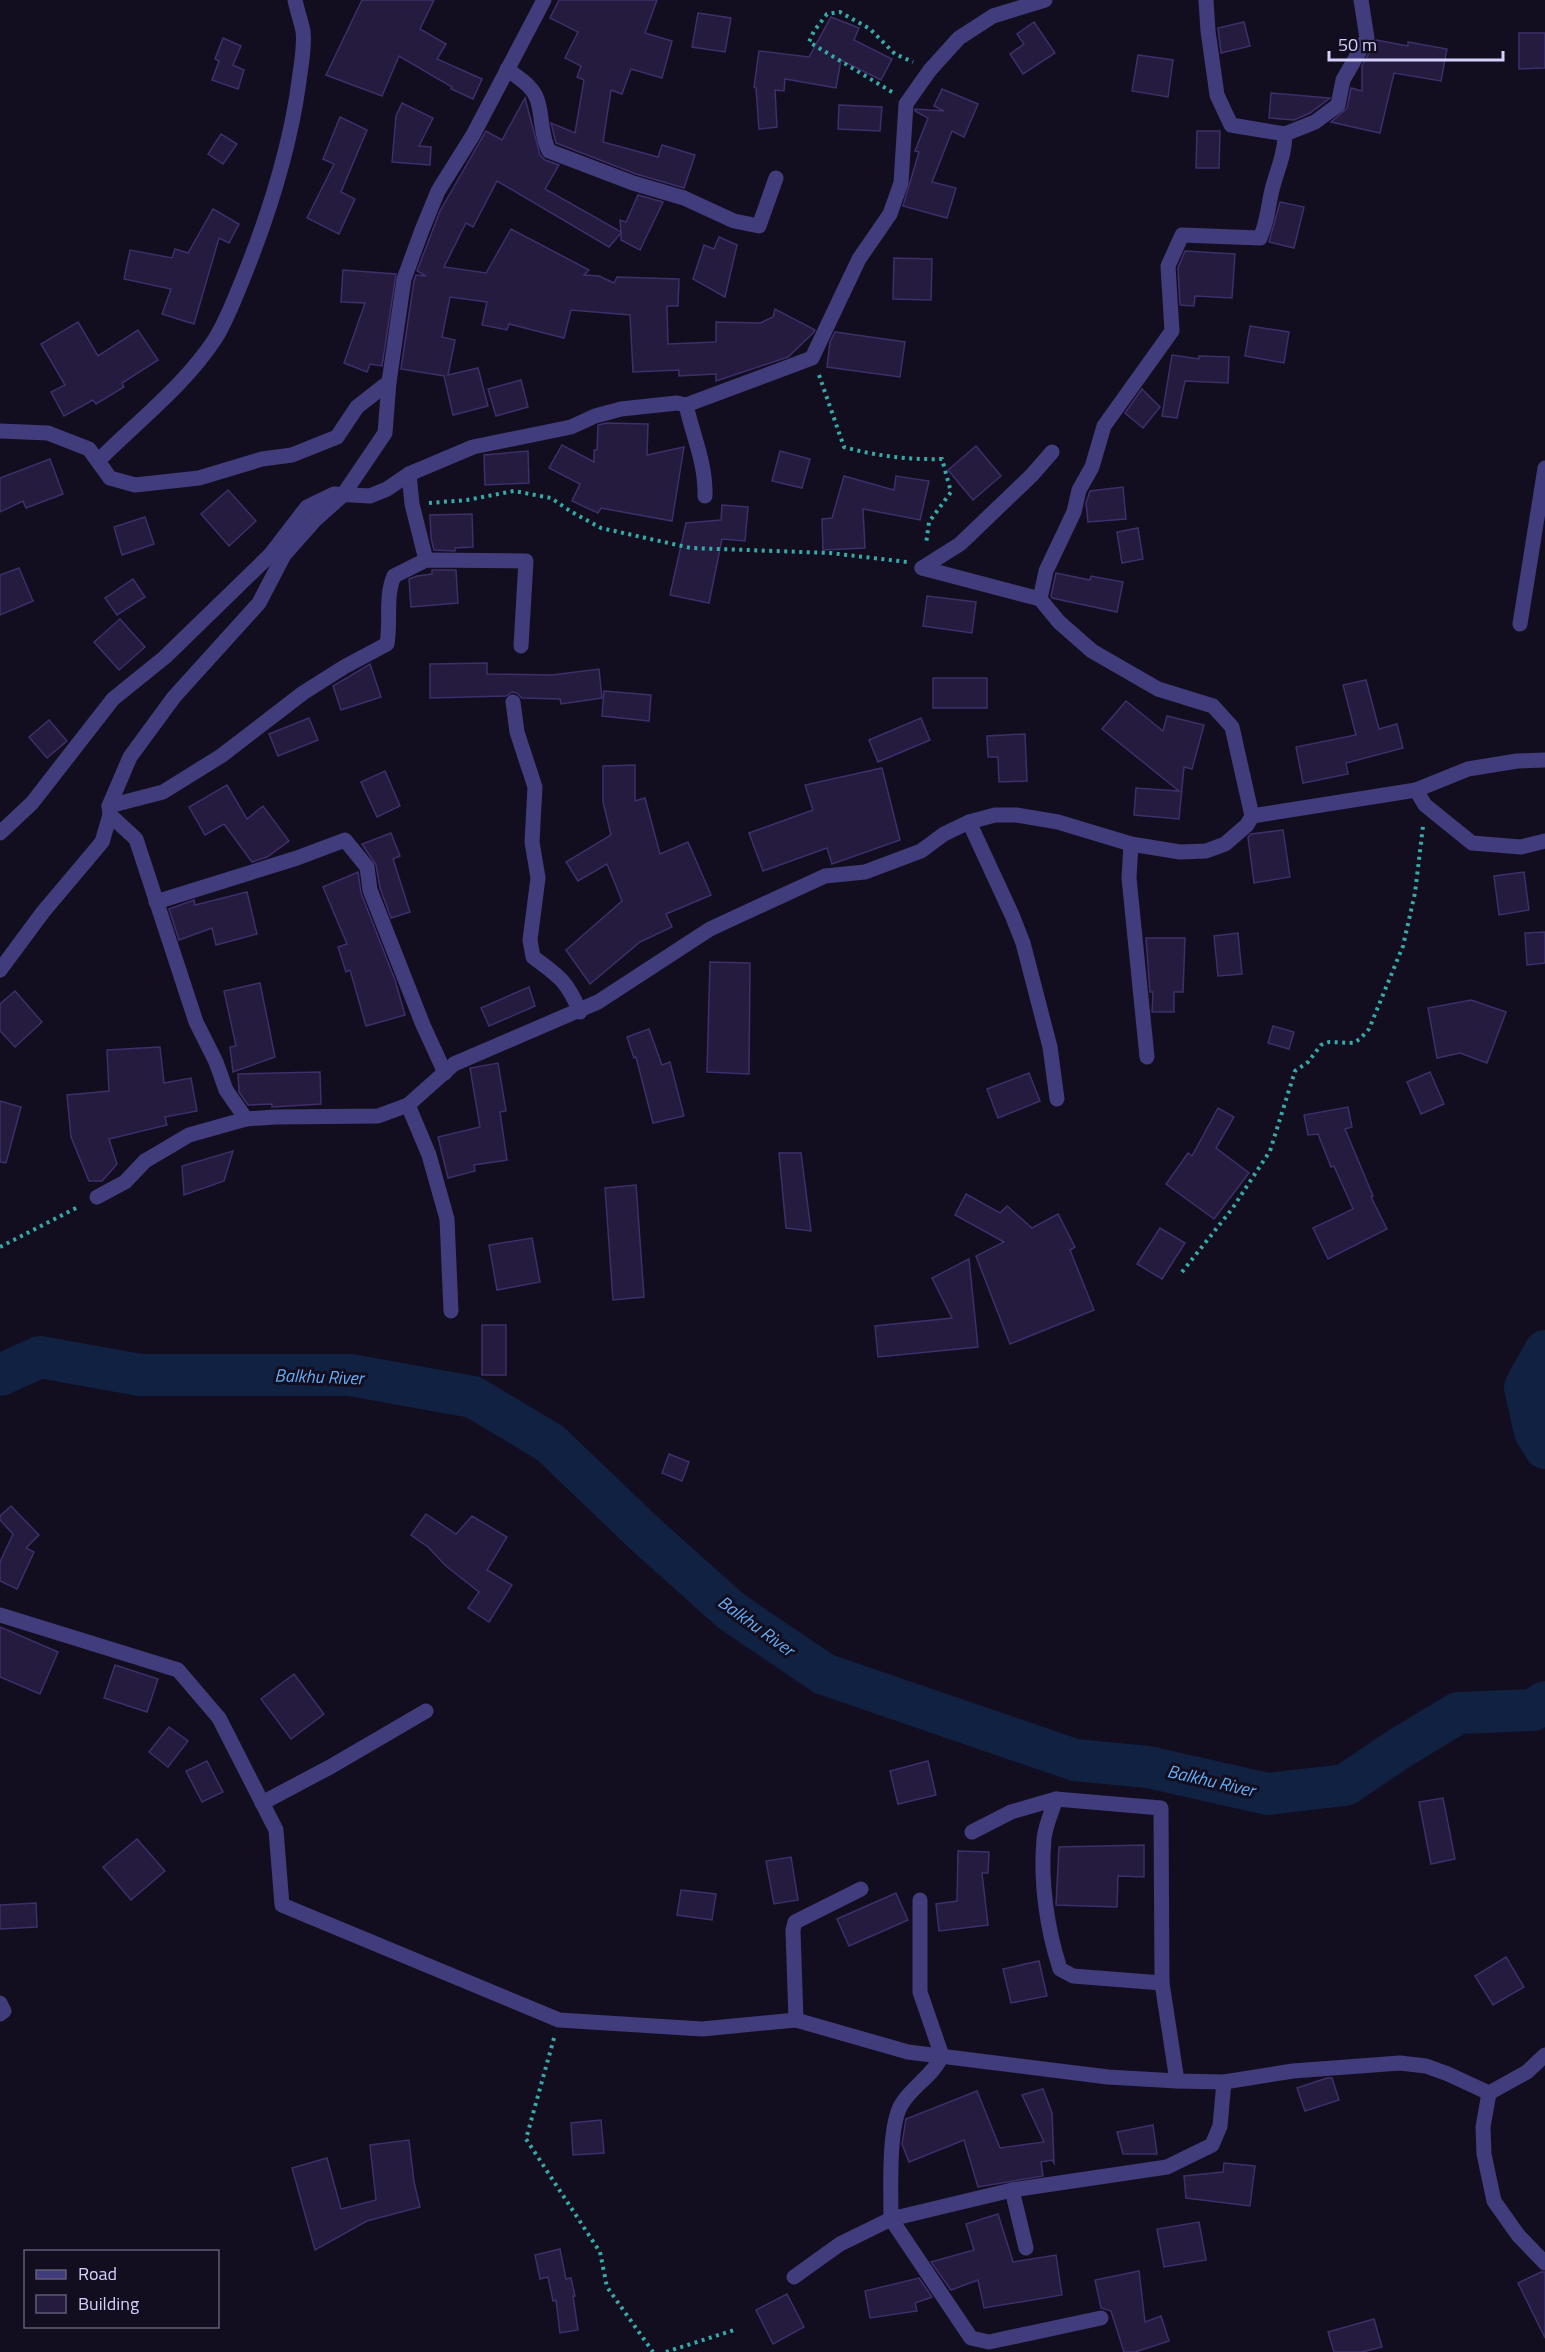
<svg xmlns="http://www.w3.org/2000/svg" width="1545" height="2352" font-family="'Titillium Web',sans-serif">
	<rect width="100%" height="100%" fill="#120e1f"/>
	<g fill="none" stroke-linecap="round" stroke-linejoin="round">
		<g stroke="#102141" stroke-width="42">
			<path d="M1545,1351l-20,36 10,45 10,16"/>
			<path d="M0,1375l40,-18 100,18h210l123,22 77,46 94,90 87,78 93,63 251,86 73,7 120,27 77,-9 55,-37 58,-35 75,-3 12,-8"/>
		</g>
	</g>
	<g fill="#241b3f" stroke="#3d2f6a" stroke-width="1.5">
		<path d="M362,0h72l-14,29 26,15 -9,15 45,20 -9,20 -22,-10 1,-2 -53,-31 -17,40 -56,-21z"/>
		<path d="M559,0h98l-12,33 27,8 -10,37 -31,-9 -9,25 -11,-4 -8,52 55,15 4,-12 33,10 -11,33 -48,-14 -80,-31 -5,-20 24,10 9,-53 -7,-3 4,-11 -16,-8 13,-26 -28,-14z"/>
		<path d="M698,13l33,5 -6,34 -33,-5z"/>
		<path d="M831,17l28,11 -5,12 38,19 -11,21 -40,-20 -5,28 -51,-9 -1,12 -9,-1 2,37 -18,2 -3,-41 -2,-1 5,-36 50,6z"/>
		<path d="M1034,22l21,31 -32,21 -13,-20 14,-10 -7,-10z"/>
		<path d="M1244,22l6,24 -29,7 -3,-25z"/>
		<path d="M1519,33h26v35l-26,1z"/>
		<path d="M223,38l18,8 -8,19 11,5 -6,19 -26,-9 7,-19 -4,-2z"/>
		<path d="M1376,40l32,6v-4l39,7 -6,32 -47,-8 -14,60 -49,-11 16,-14 4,-20 11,3v-25z"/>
		<path d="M1138,55l35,5 -5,37 -36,-6z"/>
		<path d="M942,89l36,15 -14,33 -12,-6 -20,51 24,6 -9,30 -44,-12 16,-54 -4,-1 13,-33 -13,-7v-2l29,2 -10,-5z"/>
		<path d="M1271,93l59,5 -20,15 -16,7 -25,-2z"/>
		<path d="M525,98l15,57 5,5 14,5 -14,24 76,43 -1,-12 6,2 12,-27 25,7 -23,48 -19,-10v-7l-12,14 -112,-66 -24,46 -7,-4 -22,44 42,6 25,-44 78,41 -5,5 15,1 15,7 3,-6 62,2 -1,27h-11l1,38 48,-2v-20l44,1 13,-6 2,-8 40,21 -2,3 -25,24 -72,24v-7l-37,2v-6l-46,2 -3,-57 -59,-5 -7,28 -55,-14 -2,6 -25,-5 5,-23 -37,-5 -8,40 13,3 -7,35 30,-7 10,38 -35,9 -9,-39 -43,-7 13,-88 2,-6 10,1 -9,-5 23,-60 46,-80 16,9z"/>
		<path d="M402,103l31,15 -14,28 12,1 -1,18 -38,-3 4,-46z"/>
		<path d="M839,105l43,2 -2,24 -42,-2z"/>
		<path d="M340,117l27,13 -26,62 14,7 -16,35 -32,-16 27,-54 -11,-5z"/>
		<path d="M1197,131h23l-1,37h-23z"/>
		<path d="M221,134l16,10 -14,20 -15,-10z"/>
		<path d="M1280,202l24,5 -10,41 -25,-6z"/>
		<path d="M213,209l26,15 -10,19 -10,-5 -25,86 -32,-10 9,-25 -47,-10 6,-29 42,8 3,-9 13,4z"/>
		<path d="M719,237l18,8 -12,52 -32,-18 11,-34 10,4z"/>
		<path d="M1185,251l50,3 -3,44 -37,-2 -1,10 -14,-1 -2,-37z"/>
		<path d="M894,258l38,1 -1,41 -38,-1z"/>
		<path d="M343,270l53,4 -14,92 -12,-2 -3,8 -23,-9 21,-60 -24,-1z"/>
		<path d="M78,322l20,34 40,-26 20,30 -36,23 2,4 -28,17 -3,-4 -29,16 -13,-24 14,-7 -24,-41z"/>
		<path d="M1250,326l39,6 -5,31 -39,-7z"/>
		<path d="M835,332l70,10 -5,35 -73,-10 3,-25z"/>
		<path d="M1172,355l27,4v-3l30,1 -1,26 -43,-2 -8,37 -15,-2z"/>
		<path d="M521,380l7,27 -32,9 -8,-27z"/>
		<path d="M1142,389l18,18 -17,21 -18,-15z"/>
		<path d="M606,423l42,1 -1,31 37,-8 -12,74 -71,-13 -3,5 -26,-12 8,-17 -31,-16 13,-23 32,17v-12h3l1,-25z"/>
		<path d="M976,446l25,30 -28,24 -25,-30z"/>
		<path d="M528,451l1,32 -44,2 -1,-30z"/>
		<path d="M780,451l30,8 -8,29 -30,-7z"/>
		<path d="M50,459l13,35 -37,14 -3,-7 -23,11v-34z"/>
		<path d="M844,476l50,14 2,-14 33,5 -9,39 -57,-11 2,39 -42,2 -1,-31 10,-1z"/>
		<path d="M1123,487l3,32 -38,3 -2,-19 4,-12z"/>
		<path d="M228,490l28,31 -27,25 -28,-32z"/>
		<path d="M722,505l26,2 -3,34 -23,-2 -13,64 -39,-8 16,-72 35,-3z"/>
		<path d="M472,514l1,33 -18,1v3l-21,-1 -3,-12 -1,-23z"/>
		<path d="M145,517l9,27 -32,11 -8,-28z"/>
		<path d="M1138,528l5,31 -21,4 -5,-31z"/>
		<path d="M19,568l14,33 -33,14v-40z"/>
		<path d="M432,570h24l2,33 -47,4 -2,-28 8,-3 15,-2z"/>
		<path d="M1056,573l34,7 1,-4 32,6 -6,30 -65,-14 -1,-2z"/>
		<path d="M133,579l12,18 -28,18 -12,-17z"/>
		<path d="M927,596l49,6 -4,31 -49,-7z"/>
		<path d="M120,619l25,28 -26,23 -25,-28z"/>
		<path d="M487,663v11l65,1 47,-6 3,29 -41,6 -1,-5 -38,-1 -5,-5 -5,-1 -6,4 -76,2v-34z"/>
		<path d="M370,664l11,33 -40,13 -8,-24z"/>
		<rect x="933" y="678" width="54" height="30"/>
		<path d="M1366,680l13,49 18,-5 6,24 -57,15 2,11 -45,9 -7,-36 60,-12 -13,-50z"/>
		<path d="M604,691l47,4 -2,26 -47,-5z"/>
		<path d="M1126,701l37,30 4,-15 37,9 -12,44 -8,-2 -5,52 -45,-4 2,-27 43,3 -77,-62z"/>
		<path d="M309,718l9,22 -40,16 -9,-22z"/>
		<path d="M921,718l9,22 -52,22 -9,-22z"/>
		<path d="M49,720l18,21 -20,17 -18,-21z"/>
		<path d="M1025,734l2,47 -28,1 -1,-25h-10l-1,-21z"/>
		<path d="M635,765v36l10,-3 15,56 28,-12 23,53 -45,19 6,13 -32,15 -50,42 -24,-34 56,-49 -15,-37 -29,17 -12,-19 45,-27 -8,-33v-36z"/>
		<path d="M882,768l18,72 -68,24 -5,-16 -64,23 -14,-38 64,-23 -8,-25z"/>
		<path d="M385,771l15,35 -23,11 -16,-35z"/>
		<path d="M227,785l20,34 16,-13 26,35 -22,16 -15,5 -28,-38 -19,11 -16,-28z"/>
		<path d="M1283,830l7,47 -36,6 -6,-46 3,-3z"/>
		<path d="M391,833l9,23 -7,3 17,53 -19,6 -11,-30 -4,-23 -14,-21z"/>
		<path d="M358,872l3,21 34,87 10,35 -39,11 -16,-56 -4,2 -8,-25 9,-3 -24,-57z"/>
		<path d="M1524,872l5,38 -30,5 -5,-39z"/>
		<path d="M247,892l10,42 -41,11 -4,-17 -33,12 -10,-31 25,-9 1,5z"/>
		<path d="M1545,932v31l-18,2 -2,-32z"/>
		<path d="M1238,933l4,41 -24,2 -4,-40z"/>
		<path d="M1146,938h39l-2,54h-9v20h-22l1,-20h-3z"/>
		<path d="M710,962l40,1 -1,111 -42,-2z"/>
		<path d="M260,983l15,74 -42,15 -3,-25 6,-1 -12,-55z"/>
		<path d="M529,987l6,19 -46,20 -8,-18z"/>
		<path d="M15,991l27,31 -27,25 -15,-16v-27z"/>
		<path d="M1471,1000l35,12 -19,51 -27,-10 -23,5 -9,-50z"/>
		<path d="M1273,1026l21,6 -5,17 -21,-6z"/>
		<path d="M649,1029l13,36 8,-3 14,54 -31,7 -17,-66 -2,1 -7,-21z"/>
		<path d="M160,1047l4,36 27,-5 6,33 -32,6 2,8 -58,14 8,25 -15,17h-13l-18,-44 -4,-42 42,-4 -2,-41z"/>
		<path d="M498,1063l8,48 -6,1 7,48 -33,5 1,6 -27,7 -10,-41 42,-10 -10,-59z"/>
		<path d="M320,1072l1,32 -49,3v-3l-24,1 -9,-13 -1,-18z"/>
		<path d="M1430,1072l14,32 -23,10 -14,-32z"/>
		<path d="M1029,1073l11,28 -42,17 -11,-29z"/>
		<path d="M0,1101l21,6 -15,56 -6,-1z"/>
		<path d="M1348,1107l4,20 -7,2 28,67 -2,1 16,32 -59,30 -15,-31 40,-19 -19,-43 -3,1 -13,-33 -10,1 -4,-20z"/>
		<path d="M1218,1108l16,9 -18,31 33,25 -35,46 -48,-35 22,-31 4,3z"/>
		<path d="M233,1151l-9,30 -40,14 -2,-29z"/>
		<path d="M779,1153h22l10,78 -25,-3z"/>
		<path d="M636,1185l8,112 -31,3 -8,-112z"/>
		<path d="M966,1194l34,19 7,-7 25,22 26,-14 17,33 -5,3 24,60 -84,34 -34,-88 28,-14 -49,-27z"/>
		<path d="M1160,1228l25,15 -23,36 -25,-15z"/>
		<path d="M532,1238l8,44 -43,8 -8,-45z"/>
		<path d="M969,1259l9,88 -100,10 -3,-31 77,-8 -20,-40z"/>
		<rect x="482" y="1325" width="24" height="50"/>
		<path d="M669,1454l20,8 -7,19 -20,-8z"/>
		<path d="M11,1506l28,29 -13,13 8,4 -17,37 -17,-8v-19l13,-28 -13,-14v-4z"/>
		<path d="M426,1514l30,20 16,-18 35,21 -20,33 25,15 -23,37 -21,-14 11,-16 -33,-26 -18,-19 -17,-12z"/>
		<path d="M0,1627l58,25 -18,42 -40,-17z"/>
		<path d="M115,1665l43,14 -11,33 -43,-14z"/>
		<path d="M294,1674l30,40 -33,25 -30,-40z"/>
		<path d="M169,1727l19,14 -20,26 -19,-15z"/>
		<path d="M207,1761l16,31 -21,10 -16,-31z"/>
		<path d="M928,1761l8,34 -38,9 -8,-33z"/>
		<path d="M1443,1798l12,61 -24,5 -12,-62z"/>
		<path d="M137,1839l28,32 -34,29 -28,-33z"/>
		<path d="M1144,1845v32l-26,-1 -1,31 -61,-2 3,-58z"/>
		<path d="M958,1851l31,1 -1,21h-6l6,52 -49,6 -3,-27 21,-3z"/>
		<path d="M791,1857l7,43 -24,4 -8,-43z"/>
		<path d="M681,1890l35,4 -4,26 -35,-5z"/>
		<path d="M896,1893l12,27 -59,26 -12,-27z"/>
		<path d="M36,1903l1,24 -37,2v-24z"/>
		<path d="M1506,1957l18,30 -31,18 -18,-29z"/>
		<path d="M1039,1961l8,35 -36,7 -8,-34z"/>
		<path d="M1327,2078h5l7,22 -34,11 -8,-23z"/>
		<path d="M1043,2089l9,24 2,50 -2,-3 -11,2 2,14 -65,11 -14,-47 -55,22 -7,-18 4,-25 71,-28 23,57 44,-6 -22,-47z"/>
		<path d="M601,2120l3,33 -31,2 -2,-32z"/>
		<path d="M1153,2125l4,29h-34l-6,-22z"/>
		<path d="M409,2140l5,42 6,25 -53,14 -52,29 -23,-82 35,-10 14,51 35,-9 -6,-55z"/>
		<path d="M1224,2163l31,3 -5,40 -64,-8 -2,-22 39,-4z"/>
		<path d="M998,2214l15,48 43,-7 6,40 -78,13 -6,-28 -27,10 -20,-28 43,-12 -8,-26z"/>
		<path d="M1199,2222l7,38 -42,7 -7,-38z"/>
		<path d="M560,2249l6,30 5,-1 4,18h-2l5,34 -18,3 -4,-33 -3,1 -5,-24 -8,2 -5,-24z"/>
		<path d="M1139,2271l6,51 16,-6 8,25 -34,11h-11l-13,-41 -10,-3 -6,-28z"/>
		<path d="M1541,2272h4v66l-27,-55z"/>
		<path d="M919,2278l13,19 -17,6 2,8 -47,7 -5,-27z"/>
		<path d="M787,2294l17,33 -31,17 -17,-34z"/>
		<path d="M1374,2319l8,28 -20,5h-28l-6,-20z"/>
	</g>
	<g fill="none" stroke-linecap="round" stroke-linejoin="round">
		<g stroke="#36aaa8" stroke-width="4" stroke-dasharray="3 4.5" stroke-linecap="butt">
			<path d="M892,92l-83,-50 5,-11 13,-17 13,-2 30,17 25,25 18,8"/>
			<path d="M819,375l25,72c32,9 65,13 98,12l9,33 -22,30 -3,22"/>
			<path d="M429,503l38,-3 47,-9 37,7 19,13 31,17 90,20 139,5 77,9"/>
			<path d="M0,1247l80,-41"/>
			<path d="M1182,1272l50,-63 38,-58 25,-80 13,-9 13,-17 8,-3 24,1 7,-4 9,-10 34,-83 12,-53 8,-67"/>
			<path d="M554,2038l-28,101 74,113 7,35 46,65"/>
			<path d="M666,2352l68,-22"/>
		</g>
		<g stroke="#413c7b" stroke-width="15">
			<path d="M507,69c11,9 25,16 30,30 6,17 3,35 12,52l84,32 51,15 50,23 25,5 17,-48"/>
			<path d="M1285,134l30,-12 23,-17 5,-25 24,-42 -6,-38"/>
			<path d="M686,405c7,31 20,59 19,91"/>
			<path d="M0,431l48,2 41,16 21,29 25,7 64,-7 63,-19 30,-4 45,-18 20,-30 32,-25"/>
			<path d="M99,460c39,-39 86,-75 116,-121 11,-17 19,-39 27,-58 26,-64 48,-132 57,-200 2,-16 6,-34 4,-50 -2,-10 -6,-21 -8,-31"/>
			<path d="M409,474l3,30 14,56"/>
			<path d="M922,568l118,31 19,23 33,29 66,38 55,17 19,21 20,89"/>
			<path d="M922,568l38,-24 72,-69 20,-23"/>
			<path d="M1040,599l6,-28 28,-59 5,-22 13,-23 12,-41 68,-95 -4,-65 14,-31 78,3c8,-17 8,-34 13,-52 5,-18 12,-33 12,-52l-54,-9 -14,-30 -9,-64 -2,-31"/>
			<path d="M1520,624l25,-156"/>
			<path d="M513,702l4,30 18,55 -3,55 6,36 -8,62 3,17c26,19 34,24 47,55"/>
			<path d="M1416,790l9,15 47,38 49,4 24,-6"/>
			<path d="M109,806l54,-14 58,-36 82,-63 41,-26 43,-23c4,-23 -2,-47 7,-68l32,-16 100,1 -5,85"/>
			<path d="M110,815l26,24 60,183 20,40 10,28 20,29 29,-2 103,-1 30,-11 46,-41 144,-62 112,-73 115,-53 40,-4 56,-21 23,-17 25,-12 26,-7h21l42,7 73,22 49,8 26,-1 19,-7 22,-19 5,-9 164,-26 52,-21 49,-8 28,-1"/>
			<path d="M969,822l43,93 11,28 27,104 7,52"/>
			<path d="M0,833l32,-30 81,-104 52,-42 105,-102 37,-48 27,-13 36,2 17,-7 22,-15 64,-27 98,-20 24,-11 26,-7 56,-6 9,2 126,-47 47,-99 31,-45 11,-31 5,-79 24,-34 29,-32 34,-22 52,-16"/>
			<path d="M1131,844l-2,34 18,179"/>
			<path d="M156,902l141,-44 48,-18 22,27 3,23 53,135 22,48"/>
			<path d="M0,970l43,-58 59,-70 8,-27 -1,-9 21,-49 44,-60 85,-94 25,-48 31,-35 28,-25 42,-62 4,-51 15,-103 18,-49 16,-39 35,-56 71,-135"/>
			<path d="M408,1105l21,50 18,64 4,92"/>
			<path d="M97,1197l28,-15 20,-21 44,-26 57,-16"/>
			<path d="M0,1615l178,55 41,48 57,112 6,75 277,115 143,9 94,-9 112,32 200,25 69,4 47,1 69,-11 107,-8 26,3 22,8 41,19 38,-21 18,-17"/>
			<path d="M1056,1799c-4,12 -11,27 -12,40 -4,42 3,90 16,130l13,7 89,7"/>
			<path d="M262,1803l68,-36 96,-56"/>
			<path d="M972,1832l39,-20 45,-13 105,9 1,175 15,98"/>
			<path d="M920,1900v92l22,64c-10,21 -30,30 -41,49 -13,23 -10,87 -10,114l121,-29 155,-23 45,-22 8,-19 4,-44"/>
			<path d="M0,2003l4,8 -4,3"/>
			<path d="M796,2020l-3,-90 2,-8 66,-33"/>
			<path d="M1489,2093l-6,34 1,27 10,47 24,34 27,28"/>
			<path d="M1012,2190l14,58"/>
			<path d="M794,2277l46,-33 51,-25 80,119 18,4 112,-24"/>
		</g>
	</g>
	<g text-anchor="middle" stroke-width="6" stroke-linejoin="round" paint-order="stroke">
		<g font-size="18" font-style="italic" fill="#65acf5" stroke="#120e1f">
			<text transform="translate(319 1377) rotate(2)" y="6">Balkhu River</text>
			<text transform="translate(756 1626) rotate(36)" y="6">Balkhu River</text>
			<text transform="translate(1211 1781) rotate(13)" y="6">Balkhu River</text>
		</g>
	</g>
	<rect x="24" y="2250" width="195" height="78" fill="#120e1f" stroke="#605c77" stroke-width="1.5"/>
	<rect x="36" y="2270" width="30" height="9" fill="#413c7b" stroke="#605c77" stroke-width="1.5"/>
	<text x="78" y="2280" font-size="18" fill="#d6d0fc">Road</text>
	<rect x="36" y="2295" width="30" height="18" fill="#241b3f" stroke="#605c77" stroke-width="1.5"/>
	<text x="78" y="2310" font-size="18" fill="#d6d0fc">Building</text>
	<path d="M1329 51v9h174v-9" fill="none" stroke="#d6d0fc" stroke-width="3"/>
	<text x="1338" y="51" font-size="18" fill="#d6d0fc" stroke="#120e1f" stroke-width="4.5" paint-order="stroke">50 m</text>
</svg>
